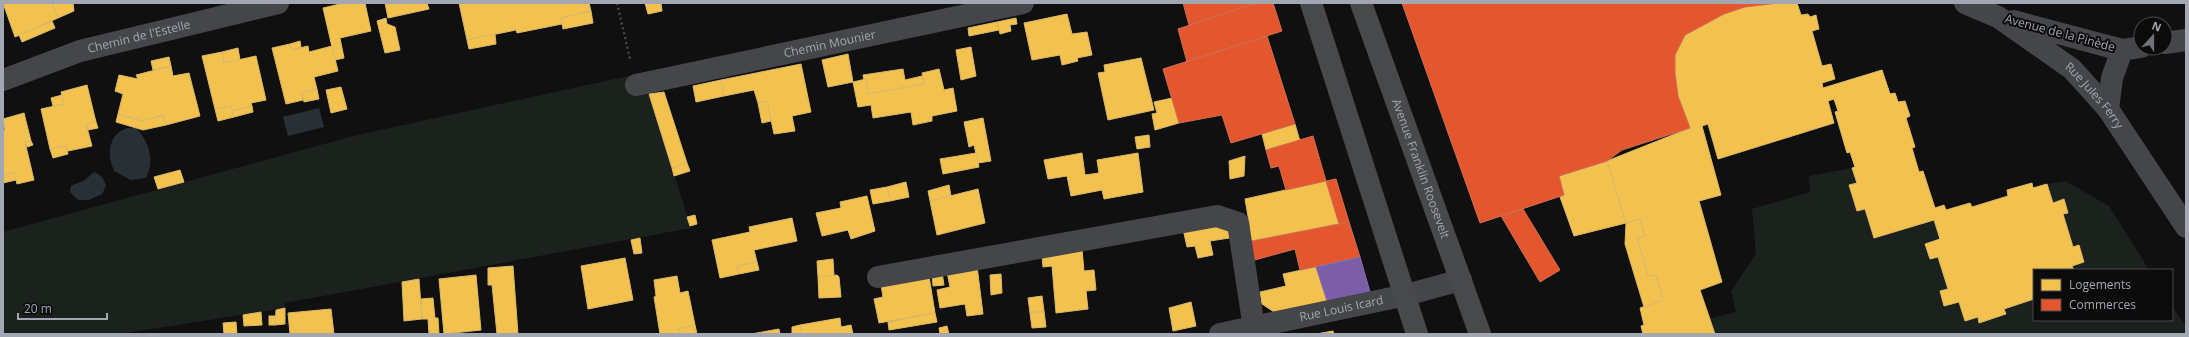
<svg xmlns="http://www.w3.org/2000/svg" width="2189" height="337" font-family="'Open Sans',sans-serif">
	<rect width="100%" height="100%" fill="#101011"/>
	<g fill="#1b211c">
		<path d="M642,73l49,155 -406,75v5l-165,26h-117v-102l350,-96z"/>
		<path d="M1852,168l5,15 -8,2 8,26 8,-2 9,29 60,-18 6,19 -15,5 5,15 8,-2 10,32 -8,2 4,15 15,-4 6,19 13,-4 2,6 26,-8 -2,-6 30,-10v21h138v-14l14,21v7h-471l-7,-15 28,-7 -5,-21 25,-37 -4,-45 58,-17 -1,-16z"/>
		<path d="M2065,181l44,25 40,64h-75l-2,-4 12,-5 -5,-16 -6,2 -10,-33 4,-1 -4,-14 -10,4 -6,-19z"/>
	</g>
	<g fill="#293035">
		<path d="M319,108l5,19 -36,9 -5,-19z"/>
		<path d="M136,128c13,13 19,33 10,50l-15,2 -17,-9c-1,-5 -4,-9 -4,-15 -1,-16 8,-30 26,-28z"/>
		<path d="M94,172c7,3 10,6 12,14l-4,8 -13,6h-11l-8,-8 1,-6 14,-6z"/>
	</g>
	<g fill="#f2c14e" stroke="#dab96c">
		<path d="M3,3h49l6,15 -43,19z"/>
		<path d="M52,3h21l1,8 -16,7z"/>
		<path d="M344,3h21l6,28 -31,7 4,20 -9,2 -12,-52z"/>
		<path d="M385,3h42l2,6 -41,9z"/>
		<path d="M459,3h130l2,8 -30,7 1,6 -45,9 -1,-3 -49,10z"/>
		<path d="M645,3h16l1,8 -14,3z"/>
		<path d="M1778,3h19l4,12 7,-1 2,3 6,-2 3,14 -7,2 10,35 9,-2 4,15 -13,4 1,5 59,-18 8,24 5,-1 3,9 7,-1 5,15 -4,2 9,29 -3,1 7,24 4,-1 12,37 9,-3 2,5 24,-7 2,4 36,-11 -1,-6 25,-7 1,5 14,-4 6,19 11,-4 4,14 -5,1 10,33 6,-2 5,17 -12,4 2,4h-40v29l-30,10 2,5 -27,9 -1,-6 -13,4 -6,-19 -15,4 -4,-15 8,-2 -10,-32 -8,2 -5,-15 15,-5 -6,-19 -60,18 -9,-29 -8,2 -8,-26 8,-2 -5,-15 3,-1 -5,-15 -3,1 -12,-41 3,-1 -4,-12 -6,2 6,22 -116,36 -10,-35 -6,2 19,69 -22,6 23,81 -22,8 15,44h-72l-2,-8 3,-1 -4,-17 23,-8 -7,-25 -8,1 -11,-38 8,-2 -5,-17 -14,4 -19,-62 83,-33 -12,-32 -3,-23v-18l10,-20 39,-21 21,-7z"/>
		<path d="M591,11l2,12 -30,6 -2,-11z"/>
		<path d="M1067,14l5,20 15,-2 5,23 -15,3 1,3 -16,4 -2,-10 -28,5 -8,-37z"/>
		<path d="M386,18l1,6 8,3 5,23 -15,3 -8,-32z"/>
		<path d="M1016,18l1,6 -7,1 1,6 -11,3 -3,-12z"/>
		<path d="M52,21l3,7 -33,14 -3,-7z"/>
		<path d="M997,22l2,8 -30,6 -1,-8z"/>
		<path d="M495,34l1,10 -27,5 -2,-9z"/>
		<path d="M300,41l1,6 -10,3 -1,-6z"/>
		<path d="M290,44l1,6 17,-4 1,6 23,-6 6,25 -24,6 3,12 -15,4 1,7 -17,4 -14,-56z"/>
		<path d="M971,47l5,29 -15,4 -5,-30z"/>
		<path d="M238,48l2,12 -16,3 -2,-11z"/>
		<path d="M222,52l2,11 32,-7 10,44 -15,3 1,3 -20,5 -1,-5 -16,3 -13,-53z"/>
		<path d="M848,54l5,28 -25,5 -6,-27z"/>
		<path d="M169,57l2,9 -18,4 -2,-9z"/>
		<path d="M1141,58l13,52 -46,10 -10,-47 7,-1 -1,-7z"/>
		<path d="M801,64l10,48 -19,4 3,15 -21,3 -7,-33 -9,2 -4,-13 -30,6 -3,-16z"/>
		<path d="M171,66l2,10 16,-3 11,43 -34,9 -3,-10 -21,6 -24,-7 5,-20 -8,-3 4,-16 19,4 -2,-4z"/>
		<path d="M903,69l2,11 17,-4 2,8 -56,10 -2,-15 -2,1 -1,-5z"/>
		<path d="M939,69l5,21 9,-2 4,23 -25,5v5l-19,4 -2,-13 -38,6 -2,-13 -13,2 -5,-25 13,-3 2,15 56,-10 -2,-11z"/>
		<path d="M721,80l3,16 -28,6 -3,-16z"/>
		<path d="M87,85l9,37 -10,2 6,22 -24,5 -2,-5 -16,3 -9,-40 23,-5 -3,-12z"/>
		<path d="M341,87l6,22 -16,4 -5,-23z"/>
		<path d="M317,89l2,10 -15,3 -2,-9z"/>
		<path d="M664,92l23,71 -15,5 -23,-74z"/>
		<path d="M62,95l2,9 -11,2 -2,-8z"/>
		<path d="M1172,98l7,25 -24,7 -3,-16 5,-1 -3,-11z"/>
		<path d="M767,101l4,20 -9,2 -4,-20z"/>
		<path d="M231,106l3,11 -16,4 -3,-12z"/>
		<path d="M252,106l1,6 -19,5 -2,-6z"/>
		<path d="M24,113l7,28 -6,1 9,38 -17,4 -3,-12 -11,3v-44l2,-1 -2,-11z"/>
		<path d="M118,114l24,7 21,-6 3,10 -23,5 -27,-8z"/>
		<path d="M983,118l8,43 -13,2 -4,-18 -5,2 -5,-25z"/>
		<path d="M96,122l2,6 -10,2 -2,-6z"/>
		<path d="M1295,124l5,17 -34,9 -4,-16z"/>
		<path d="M1149,135l1,12 -13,2 -2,-12z"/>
		<path d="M31,141l2,4 -6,2 -2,-5z"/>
		<path d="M66,146l2,8 -15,4 -3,-9z"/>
		<path d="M976,153l3,14 -36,7 -3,-15z"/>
		<path d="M1082,153l3,22 14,-2 -2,-13 41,-7 5,39 -39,7 -2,-9 -31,6 -4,-20 -19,3 -4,-19z"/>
		<path d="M1245,156l-1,20 -14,3 -1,-18z"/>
		<path d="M1607,161l19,62 -52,13 -14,-39 4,-2 -5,-19z"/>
		<path d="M687,163l3,8 -16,5 -2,-8z"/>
		<path d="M180,170l4,12 -26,7 -4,-12z"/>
		<path d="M14,172l2,8 -13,3v-8z"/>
		<path d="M1326,181l13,43 -92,18 -2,-13 5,-1 -5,-29z"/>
		<path d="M906,182l3,15 -19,4 -3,-14z"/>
		<path d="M949,185l2,11 -21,5 -2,-10z"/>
		<path d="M887,187l3,14 -17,3 -3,-14z"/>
		<path d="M978,189l7,34 -48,12 -7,-34z"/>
		<path d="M867,196l8,35 -24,8 -3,-9 -26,6 -6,-23 25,-5 -1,-6z"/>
		<path d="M695,215l2,9 -7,2 -3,-9z"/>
		<path d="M792,218l5,23 -43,9 3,12 -20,4 2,8 -19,4 -8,-38 38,-8 -1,-5z"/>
		<path d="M1640,219l5,17 -8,2 11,38 8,-1 7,25 -19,7 -19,-63 1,-21z"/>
		<path d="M1215,222l19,7 2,8 -26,4 3,14 -15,3 -3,-12 -8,1 -4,-18z"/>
		<path d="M640,238l2,15 -8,1 -3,-14z"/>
		<path d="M1082,249l2,22 10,-1 2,20 -10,1 2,18 -32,4 -4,-47 -9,1 -1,-11z"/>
		<path d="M625,258l8,42 -45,9 -7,-43z"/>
		<path d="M833,259l1,17 -16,1 -1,-16z"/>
		<path d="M757,262l2,8 -20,4 -2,-8z"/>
		<path d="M513,266l5,68h-21l-5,-49h-4v-17z"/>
		<path d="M977,266l6,48 -16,2 -2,-12 -25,4 -3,-18 13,-3 -3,-15z"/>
		<path d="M1316,267l11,34 -53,11 -12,-8 -2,-12 26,-6 -3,-12z"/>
		<path d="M942,272l2,13 -11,1 -1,-12z"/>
		<path d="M1001,274l1,19 -11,2 -1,-20z"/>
		<path d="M476,275l5,55 -37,4 -5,-55z"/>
		<path d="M837,275l2,2 2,20 -22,1 -1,-21z"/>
		<path d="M677,276l3,17 8,-2 7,34 -17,4 1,5h-19l-6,-37 2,-1 -2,-16z"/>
		<path d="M929,276l6,37 -56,10 -5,-24 9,-2 -2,-12z"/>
		<path d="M419,279l3,40 -18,2 -2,-39z"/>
		<path d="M1042,296l2,15 -14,2 -2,-15z"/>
		<path d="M433,298l2,20h3l1,16h-10l-1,-15h-6l-1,-20z"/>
		<path d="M1191,302l5,24 -23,5 -4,-23z"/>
		<path d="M285,308v16l-10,1 1,-15z"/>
		<path d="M331,309l3,25h-44l-2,-21z"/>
		<path d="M1044,311l2,16 -14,1 -2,-15z"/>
		<path d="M261,312l1,13 -18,1 -1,-11z"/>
		<path d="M935,313l2,9 -48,8 -1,-8z"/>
		<rect x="269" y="316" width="6" height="9"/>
		<path d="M840,318l1,9 10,-2 2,9h-51l-2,-9z"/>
		<path d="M236,322l1,12h-13l-1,-11z"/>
		<path d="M695,325l2,9h-18l-1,-5z"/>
		<path d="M800,325l2,9h-10v-7z"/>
		<path d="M947,326l2,8h-9l-1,-6z"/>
		<path d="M779,329l1,5h-29z"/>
		<path d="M1333,331l1,3h-18z"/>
	</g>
	<g fill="#e4572e" stroke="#d06f55">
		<path d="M1183,3h74l-68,22z"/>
		<path d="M1257,3h16l9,28 -95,31 -9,-33z"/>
		<path d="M1402,3h376l-33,4 -21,7 -39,21 -10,20v18l3,23 12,32 -68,22 -15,11 -48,15 5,19 -84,28z"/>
		<path d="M1267,36l28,88 -64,19 -9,-28 -43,8 -16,-54z"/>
		<path d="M1313,136l13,45 -40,9 -7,-24 -8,2 -5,-18z"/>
		<path d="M1336,179l13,43 -10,2 -13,-43z"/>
		<path d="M1523,209l37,61 -20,12 -39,-66z"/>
		<path d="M1349,222l11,35 -60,13 -5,-21 -44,12 -4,-19z"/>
	</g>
	<path fill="#7b5ea7" stroke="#8774aa" d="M1360,257l10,35 -43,9 -11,-34z"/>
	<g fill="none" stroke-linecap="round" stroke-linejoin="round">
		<path stroke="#47484b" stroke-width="2.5" stroke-dasharray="2 3" stroke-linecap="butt" d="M617,3l13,56"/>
		<g stroke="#454649" stroke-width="22">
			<path id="s1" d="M1965,3l33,14 74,52 36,40 78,118"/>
			<path d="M2013,21l109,29"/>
			<path d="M2165,43l21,-3"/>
			<path id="s2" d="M3,80l77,-29 198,-48"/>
			<path id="s3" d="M636,85l387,-82"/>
			<path d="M2108,109l4,-31 10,-28 19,-3"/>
			<path d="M878,277l339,-61 21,7 16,105"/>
			<path id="s4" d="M1220,334l186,-39 55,-15"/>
		</g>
		<g stroke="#48494b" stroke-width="22">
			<path d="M1311,3l106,331"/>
			<path id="s5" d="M1361,3l119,331"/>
		</g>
	</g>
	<g text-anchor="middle" stroke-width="4" stroke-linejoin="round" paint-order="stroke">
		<g font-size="12" fill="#a2a7b1" stroke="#0b0b0c">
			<text transform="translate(2060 33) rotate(15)" y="4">Avenue de la Pinède</text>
			<text dy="4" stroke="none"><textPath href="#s2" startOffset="143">Chemin de l'Estelle</textPath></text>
			<text dy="4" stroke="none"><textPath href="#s3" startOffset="198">Chemin Mounier</textPath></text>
			<text dy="4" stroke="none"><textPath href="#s1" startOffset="161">Rue Jules Ferry</textPath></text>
			<text dy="4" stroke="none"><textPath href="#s5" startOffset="176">Avenue Franklin Roosevelt</textPath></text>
			<text dy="4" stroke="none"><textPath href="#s4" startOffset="124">Rue Louis Icard</textPath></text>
		</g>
	</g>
	<rect width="2189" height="337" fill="none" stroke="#a2a7b1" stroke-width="8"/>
	<rect x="2033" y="269" width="140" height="52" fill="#0b0b0c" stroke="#47494e"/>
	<rect x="2041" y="279" width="20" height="12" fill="#f2c14e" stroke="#47494e"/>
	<text x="2069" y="289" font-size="12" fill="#a2a7b1">Logements</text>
	<rect x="2041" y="299" width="20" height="12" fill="#e4572e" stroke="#47494e"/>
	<text x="2069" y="309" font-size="12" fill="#a2a7b1">Commerces</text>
	<g transform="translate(2153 36) rotate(21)"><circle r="19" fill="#0b0b0c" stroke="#47494e"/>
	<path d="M0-3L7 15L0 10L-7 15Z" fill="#6f7279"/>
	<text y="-6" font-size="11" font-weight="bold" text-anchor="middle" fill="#a2a7b1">N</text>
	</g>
	<path d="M18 313v6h89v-6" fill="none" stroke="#a2a7b1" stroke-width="2"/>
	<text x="24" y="313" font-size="12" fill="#a2a7b1" stroke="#0b0b0c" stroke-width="3" paint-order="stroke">20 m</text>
</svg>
